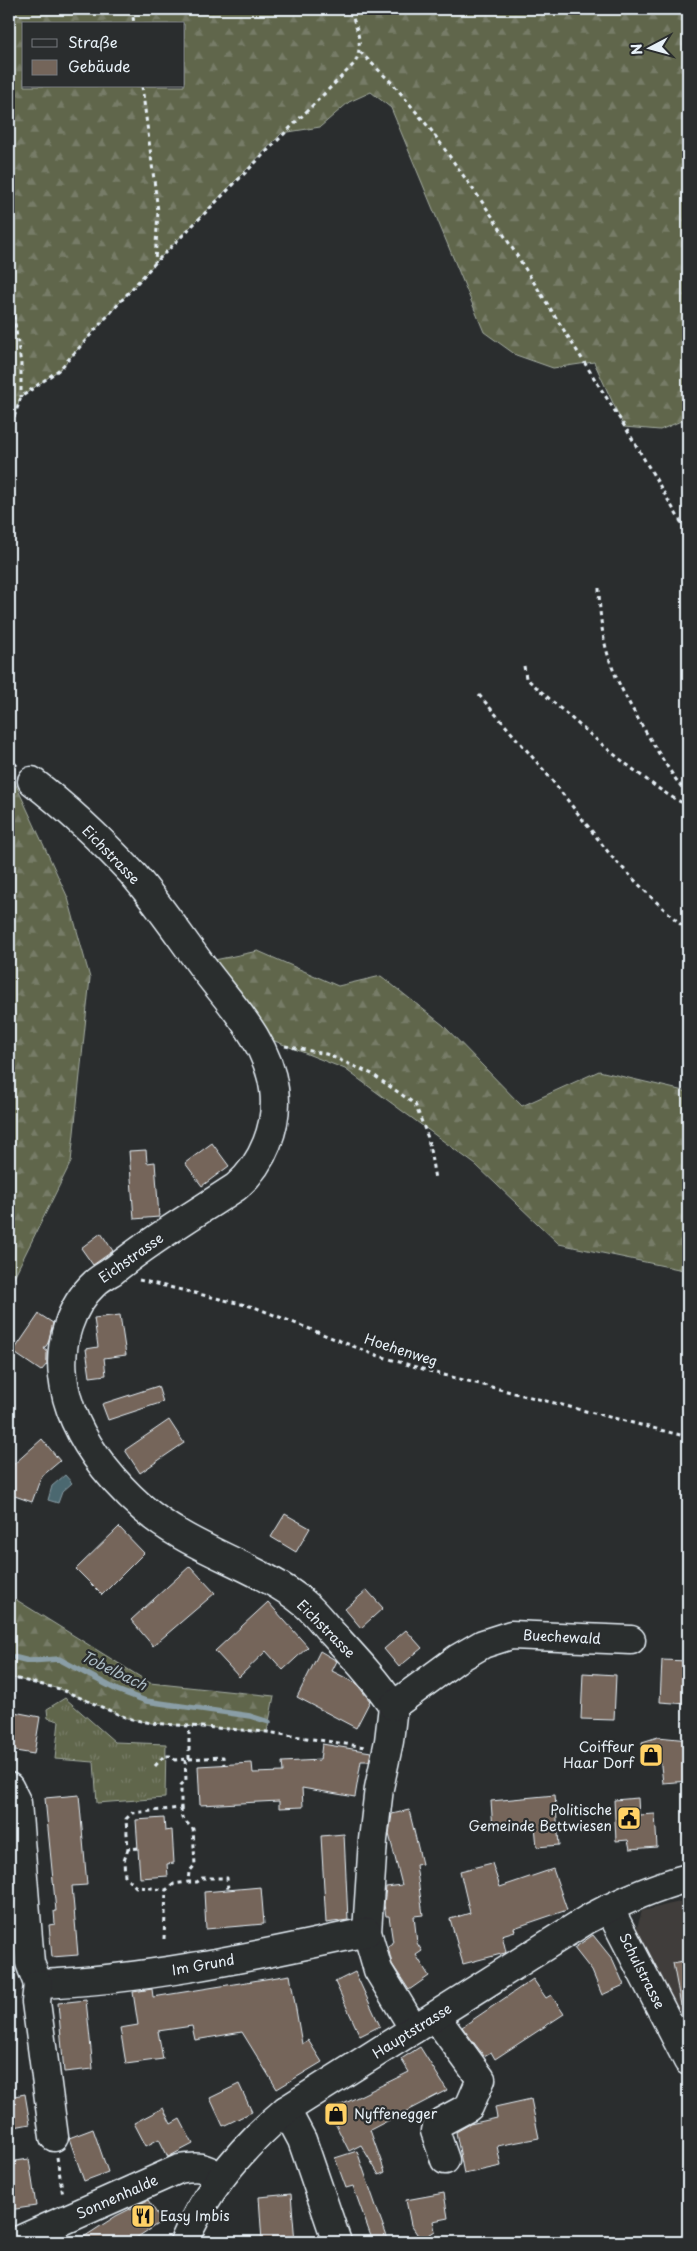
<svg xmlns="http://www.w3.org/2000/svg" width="697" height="2251" font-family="'Playpen Sans',sans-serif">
	<defs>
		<pattern id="grass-tufts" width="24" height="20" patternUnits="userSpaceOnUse" patternTransform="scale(1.25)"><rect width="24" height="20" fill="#60664c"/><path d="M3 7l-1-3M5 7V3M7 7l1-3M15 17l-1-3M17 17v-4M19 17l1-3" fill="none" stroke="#777c67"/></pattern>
		<pattern id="forest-firs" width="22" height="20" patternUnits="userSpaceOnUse" patternTransform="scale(1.25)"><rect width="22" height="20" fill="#60664c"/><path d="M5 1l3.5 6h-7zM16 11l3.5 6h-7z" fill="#777c67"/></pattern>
	</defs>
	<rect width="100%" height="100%" fill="#2a2d2e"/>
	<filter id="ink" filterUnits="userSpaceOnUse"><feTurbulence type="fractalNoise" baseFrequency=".02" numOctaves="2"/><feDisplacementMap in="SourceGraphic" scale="10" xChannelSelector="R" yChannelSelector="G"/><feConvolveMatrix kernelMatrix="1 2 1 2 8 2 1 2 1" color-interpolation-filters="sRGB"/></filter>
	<g filter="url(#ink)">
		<path fill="#403e3b" d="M688,1900v137l-52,-106 6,-20z"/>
		<path fill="url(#grass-tufts)" stroke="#a4aca2" d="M65,1698l50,44 51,2 -1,54 -68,5 -3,-41 -39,-3 4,-38 -11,-3 -1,-9z"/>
		<g fill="url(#forest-firs)" stroke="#a4aca2" fill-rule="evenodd">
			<path d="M9,9h679v409l-28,12 -36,-3 -30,-65 -41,6 -37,-13 -32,-23 -93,-224 -20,-16 -22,10 -29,25 -38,6 -127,130 -95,106 -39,28 -12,31zM24,24h160v62h-160z"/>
			<path d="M9,770l59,128 22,80 -19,184 -62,125z"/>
			<path d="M258,951l80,35 43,-10 62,49 79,81 77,-35 89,21v179l-129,-27 -83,-79 -131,-96 -88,-35 -52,-72z"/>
			<path d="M15,1599l135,84 124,13 -7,36 -116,-9 -24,-5 -67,-29 -51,-12v-76z"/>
		</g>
		<path fill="#4c6770" stroke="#8a9ea6" d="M65,1475l7,8 -10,9 -4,11 -10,-3 4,-14z"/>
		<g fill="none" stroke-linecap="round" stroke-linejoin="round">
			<path stroke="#8a9ea6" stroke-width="5.5" d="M9,1656l20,5 30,-2 58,31 29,11 104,15 19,6"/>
		</g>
		<g fill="#74655a" stroke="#e8f1f8">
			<path d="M212,1143l17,23 -27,20 -17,-23z"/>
			<path d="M146,1150l1,13 8,-1 4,55 -25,2 -5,-68z"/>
			<path d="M101,1233l12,18 -20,14 -12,-17z"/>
			<path d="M39,1314l14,9 -5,20 -4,6 3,2v13l-6,7 -28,-19z"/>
			<path d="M120,1315l6,40 -22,3 2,17 -16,2 -4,-28 12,-2 -4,-29z"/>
			<path d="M158,1386l5,16 -55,18 -6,-16z"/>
			<path d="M169,1420l15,23 -44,30 -15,-23z"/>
			<path d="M42,1439l18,22 -19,16 -9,25 -23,-8v-16l4,-13z"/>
			<path d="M285,1514l25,14 -14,24 -25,-15z"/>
			<path d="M119,1527l25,26 -42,42 -26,-26z"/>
			<path d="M190,1566l25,27 -62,53 -22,-26z"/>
			<path d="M367,1590l16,18 -22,20 -16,-19z"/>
			<path d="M268,1602l40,45 -25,23 -17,-19 -27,26 -24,-26z"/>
			<path d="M406,1630l16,18 -23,19 -15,-18z"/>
			<path d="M320,1651l17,10 -5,10 24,12 14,18 -14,27 -59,-31z"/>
			<path d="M662,1660l26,1v43l-28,-2z"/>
			<path d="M583,1673l33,2 -2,45 -33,-1z"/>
			<path d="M9,1711l31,6 -6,37 -25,-4z"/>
			<path d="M658,1737l30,3v41l-25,2 -3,-26 -16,1 -2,-16z"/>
			<path d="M322,1744l49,8 -2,9h-8l-6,36 -53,-9 1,19 -24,1v-7l-79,4 -2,-39 54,-3 1,10 30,-1 -1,-10 38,-2z"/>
			<path d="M79,1795l8,90 -15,1 6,69 -26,2 -3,-32 6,-1 -1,-13h2l-11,-113z"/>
			<path d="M555,1795l4,50 -22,2 -2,-21 -42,3 -2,-28z"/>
			<path d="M638,1798l1,17 16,-1 2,33 -27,2 -2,-9 -12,1 -2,-41z"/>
			<path d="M409,1810l13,54 -6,1 7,50 -9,1 3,27 5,8 -6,4 13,21 -20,14 -17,-26 -4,-17 5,-4 -4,-27h-3l-2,-11 2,-18 16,-2 -13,-51 3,-20z"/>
			<path d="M164,1818l1,13 7,-1 2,33 -7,1 1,12 -28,2 -4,-58z"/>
			<path d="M344,1834l4,86 -22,3 -5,-87z"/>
			<path d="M492,1863l8,24 53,-18 14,41 -53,18 1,3 -13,4 4,17 -1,1 -42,11 -13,-45 20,-6 -10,-42z"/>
			<path d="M261,1887l3,37 -58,5 -2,-37z"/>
			<path d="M593,1935l20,25 11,25 -22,10 -10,-24 -18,-23z"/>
			<path d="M688,1960v45h-7l-8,-42z"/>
			<path d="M355,1972l25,54 -20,10 -25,-54z"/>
			<path d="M290,1975l12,69 6,-4 14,22 -45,27 -35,-57 -47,8 -3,-14 -34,5 5,28 -37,5 -6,-36 18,-3 -5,-33 19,-3 1,8z"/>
			<path d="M533,1979l13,19 5,-3 13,19 -69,45 -4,-7 -7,4 -22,-29z"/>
			<path d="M86,2000l7,69 -29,3 -6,-69z"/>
			<path d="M420,2047l27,43 -77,40 15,42 -6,3 -18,-30 -12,6 -20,-40 80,-39 -8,-13z"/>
			<path d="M239,2084l13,28 -29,14 -13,-28z"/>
			<path d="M25,2094l5,30 -21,4v-31z"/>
			<path d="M531,2099l8,39 -42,8 4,20 -37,8 -8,-42 14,-8 27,-6 -2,-11z"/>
			<path d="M163,2108l8,16 9,-5 13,25 -25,13 -9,-18 -13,7 -12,-23z"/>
			<path d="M93,2129l15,43 -24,9 -15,-43z"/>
			<path d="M357,2151l21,61 11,30h-16l-20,-56 -7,2 -11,-30z"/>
			<path d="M29,2159l7,47 -27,4v-48z"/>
			<path d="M444,2193l4,25 -15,3 2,10 -14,9 -10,-15 -5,-25z"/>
			<path d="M291,2194l4,48h-33l-3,-45z"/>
			<path d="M148,2200l14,21 -32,21h-54l40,-26z"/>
		</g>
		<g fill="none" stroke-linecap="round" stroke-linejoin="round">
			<g stroke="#e8f1f8" stroke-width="31">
				<g id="minor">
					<path d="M32,781c34,26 70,60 100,92 26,30 49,65 73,97 27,36 63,72 69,119 5,36 -11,75 -38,98 -41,27 -84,52 -122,83 -6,4 -14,8 -19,13 -25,23 -36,60 -32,93 6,63 65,129 118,159 37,22 90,40 123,68 10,8 19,20 28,30 22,24 43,46 61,73l-4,35 -10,47 -6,52 -6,92 11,38 36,59"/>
					<path d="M393,1706l64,-47 26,-15 28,-9 120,5"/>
					<path d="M9,1787l8,16 13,160 8,21c111,-4 221,-29 329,-52"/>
					<path d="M609,1908l79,153"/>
					<path d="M38,1984l-2,18 18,135"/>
					<path d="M435,2016l46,63 -12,28 -28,15 -6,9 10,29"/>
					<path d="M286,2110l16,30 35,102"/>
					<path d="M15,2242l164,-73c19,-3 24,-3 41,8"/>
				</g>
			</g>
			<g stroke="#e8f1f8" stroke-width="31">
				<path id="major" d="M184,2242c22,-53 58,-95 102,-132l302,-191c32,-17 65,-32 100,-41"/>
			</g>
			<g stroke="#e8f1f8" stroke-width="3" stroke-dasharray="4 4" stroke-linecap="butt">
				<path d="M132,9l2,15"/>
				<path d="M360,52l33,32 38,46 61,86 138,219 58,99"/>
				<path d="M142,86l16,125 -3,51"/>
				<path d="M9,284l12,80v33"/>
				<path d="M9,432l12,-35 39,-28 95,-106 200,-200c9,-19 2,-36 -6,-54"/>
				<path d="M599,588c1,65 16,92 48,146 13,21 25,42 41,61"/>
				<path d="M524,666l2,12c35,31 70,63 108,92 17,13 34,27 54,35"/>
				<path d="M479,695l68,79 65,83 39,40 37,34"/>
				<path d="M9,757l8,9"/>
				<path d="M285,1046l41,8 46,20 43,30 13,34 7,41"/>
				<path d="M139,1280l115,27 119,47 63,19 252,64"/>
				<path d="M9,1677l51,12 67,29 24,5 116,9 98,15"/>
				<path d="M189,1759l34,-2 1,8"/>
				<path d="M155,1766l9,-10h6l5,4 14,-1v-33"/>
				<path d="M181,1808l1,10 11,11 2,36 -6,7 -1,10h9l5,-4h25l1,12"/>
				<path d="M138,1848l-10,1 -2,-30 6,-6 49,-5v-23l5,-5 -1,-21"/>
				<path d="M128,1849l-4,12 1,15 11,11c11,0 19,2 30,3l8,-6 14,-2"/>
				<path d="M164,1939l2,-49"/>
				<path d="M57,2157l6,39"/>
			</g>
			<use href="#minor" stroke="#2a2d2e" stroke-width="28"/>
			<use href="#major" stroke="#2a2d2e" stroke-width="28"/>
		</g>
	</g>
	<defs>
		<g id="shop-square" transform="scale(1.25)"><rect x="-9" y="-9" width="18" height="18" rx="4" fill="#ffd166" stroke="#2a2d2e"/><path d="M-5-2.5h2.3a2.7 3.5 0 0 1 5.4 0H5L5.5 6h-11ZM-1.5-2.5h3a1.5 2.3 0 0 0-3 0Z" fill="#111"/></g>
		<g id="civic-square" transform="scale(1.25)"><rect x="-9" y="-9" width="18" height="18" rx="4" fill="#ffd166" stroke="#2a2d2e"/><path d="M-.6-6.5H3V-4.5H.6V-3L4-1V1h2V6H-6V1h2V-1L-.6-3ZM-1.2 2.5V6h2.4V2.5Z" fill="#111"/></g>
		<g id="restaurant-square" transform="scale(1.25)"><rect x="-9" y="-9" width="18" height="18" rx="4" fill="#ffd166" stroke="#2a2d2e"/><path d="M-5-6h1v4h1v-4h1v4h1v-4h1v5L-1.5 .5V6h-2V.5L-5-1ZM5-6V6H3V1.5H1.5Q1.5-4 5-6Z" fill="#111"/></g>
	</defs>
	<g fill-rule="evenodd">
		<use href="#shop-square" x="651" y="1755"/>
		<use href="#civic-square" x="629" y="1818"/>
		<use href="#shop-square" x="336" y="2114"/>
		<use href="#restaurant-square" x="143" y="2216"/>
	</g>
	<g text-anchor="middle" stroke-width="4.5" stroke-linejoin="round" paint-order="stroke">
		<g font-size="14" fill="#e8f1f8" stroke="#2a2d2e">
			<text transform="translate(111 855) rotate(46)" y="5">Eichstrasse</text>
			<text transform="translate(131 1258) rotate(-35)" y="5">Eichstrasse</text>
			<text transform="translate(401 1350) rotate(18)" y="5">Hoehenweg</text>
			<text transform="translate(326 1629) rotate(45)" y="5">Eichstrasse</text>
			<text transform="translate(562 1637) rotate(3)" y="5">Buechewald</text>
			<text transform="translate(203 1965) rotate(-10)" y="5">Im Grund</text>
			<text transform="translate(642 1971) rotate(63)" y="5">Schulstrasse</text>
			<text transform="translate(412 2031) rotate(-32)" y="5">Hauptstrasse</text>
			<text transform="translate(117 2197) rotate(-24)" y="5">Sonnenhalde</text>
		</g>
		<g font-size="14" fill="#e8f1f8" stroke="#2a2d2e" text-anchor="end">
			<text x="634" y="1752">Coiffeur<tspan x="634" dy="16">Haar Dorf</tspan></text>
			<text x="612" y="1815">Politische<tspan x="612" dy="16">Gemeinde Bettwiesen</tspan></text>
			<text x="354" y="2119" text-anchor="start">Nyffenegger</text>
			<text x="160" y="2221" text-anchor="start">Easy Imbis</text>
		</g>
		<g font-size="15" font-style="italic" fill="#aabac2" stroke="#2a2d2e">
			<text transform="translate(114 1671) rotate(26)" y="5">Tobelbach</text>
		</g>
	</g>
	<rect width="697" height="2251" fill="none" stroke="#2a2d2e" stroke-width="30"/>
	<rect x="15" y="15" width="667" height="2221" fill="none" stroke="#e8f1f8" stroke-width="2" filter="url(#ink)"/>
	<rect x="22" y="22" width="162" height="65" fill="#2a2d2e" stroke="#767b7f"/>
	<rect x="32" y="39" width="25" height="8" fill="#2a2d2e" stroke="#767b7f"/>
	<text x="68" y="48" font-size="15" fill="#e8f1f8">Straße</text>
	<rect x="32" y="60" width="25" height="15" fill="#74655a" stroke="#767b7f"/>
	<text x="68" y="72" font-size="15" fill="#e8f1f8">Gebäude</text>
	<g transform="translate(650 48) rotate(264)" stroke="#2a2d2e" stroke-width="4" paint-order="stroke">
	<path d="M0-4L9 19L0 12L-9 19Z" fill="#e8f1f8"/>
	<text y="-8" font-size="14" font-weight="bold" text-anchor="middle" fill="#e8f1f8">N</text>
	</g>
</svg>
